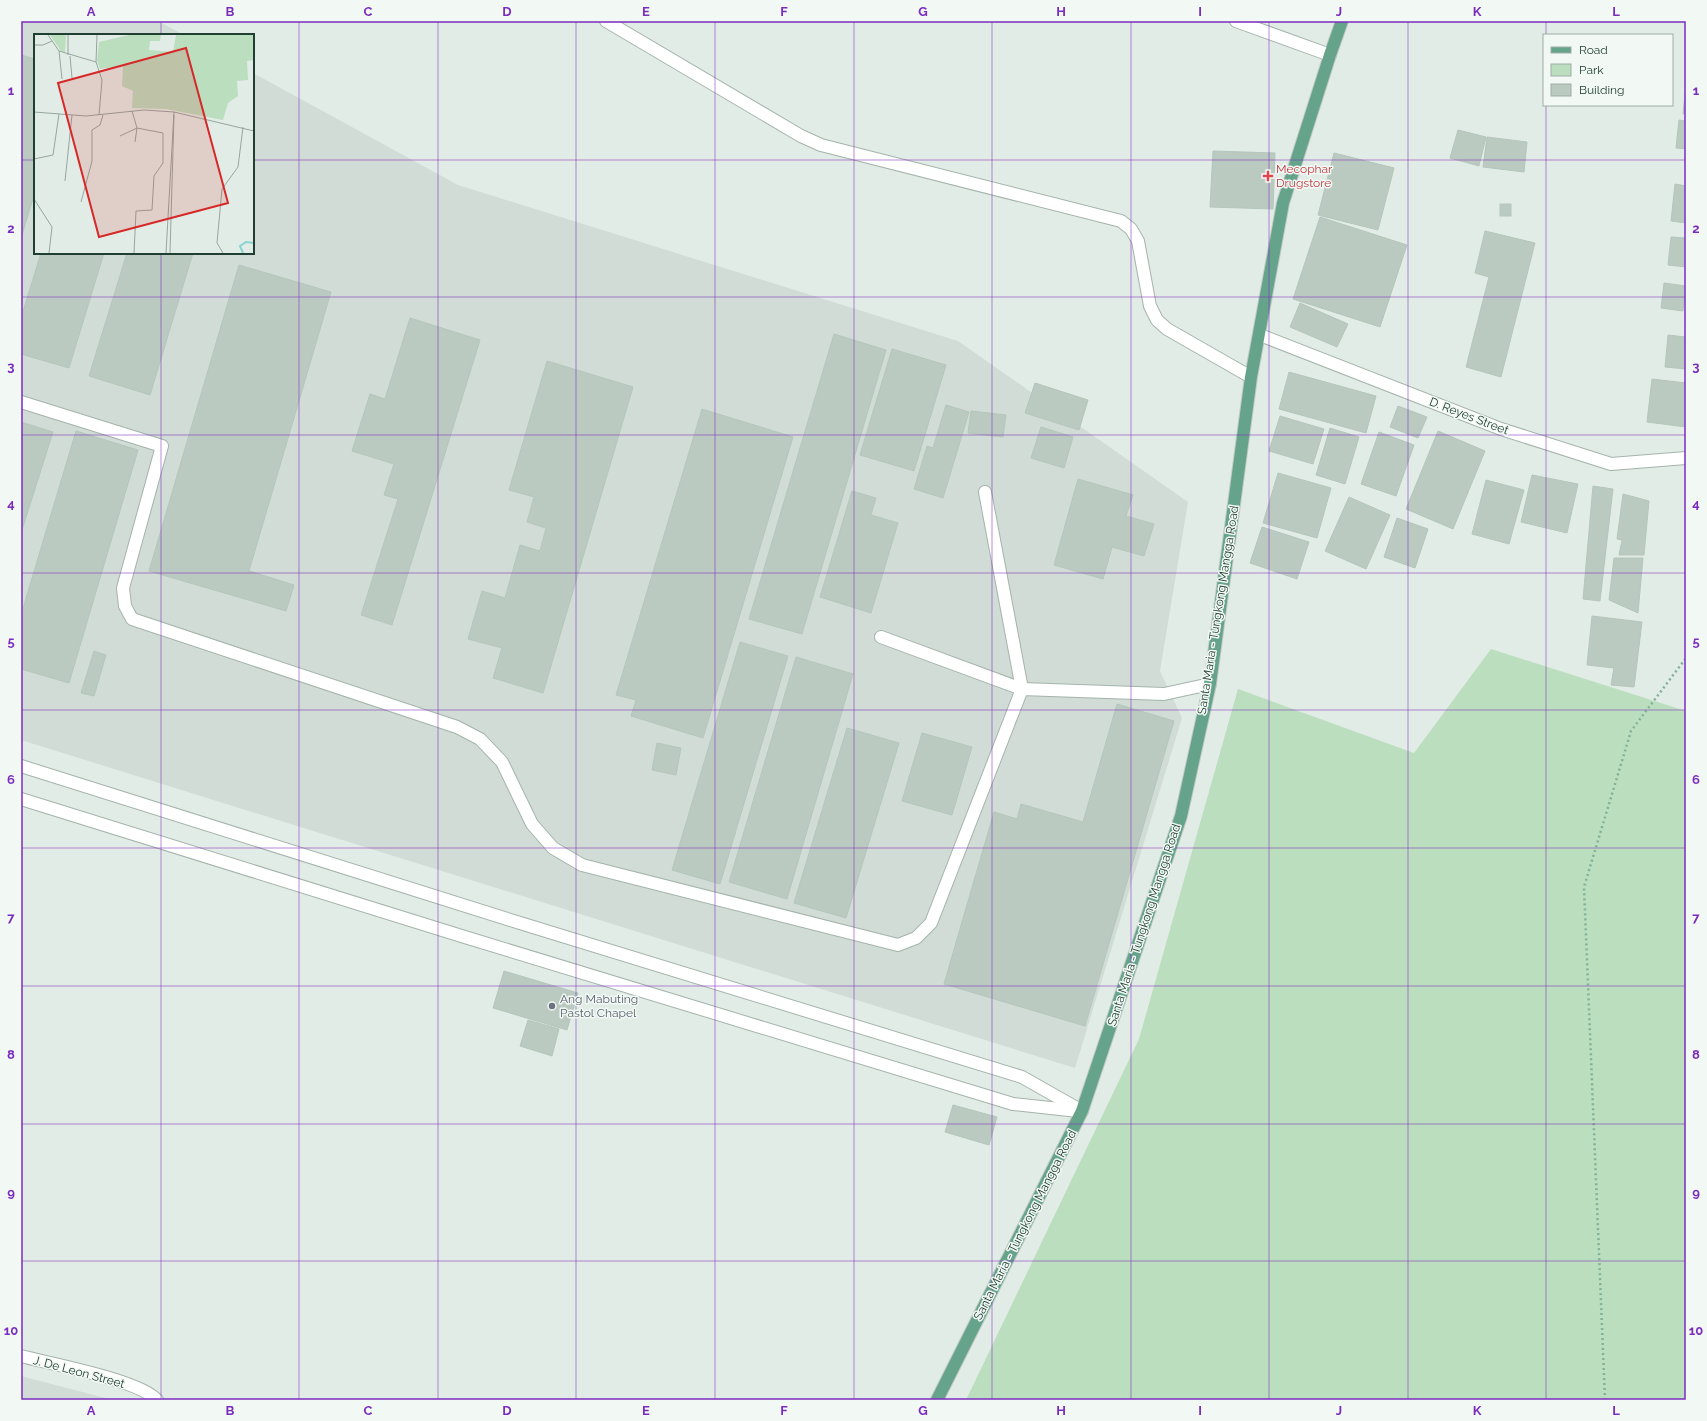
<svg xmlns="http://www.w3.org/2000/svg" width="1707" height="1421" font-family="Raleway,sans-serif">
	<rect width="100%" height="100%" fill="#e2ece6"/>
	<g fill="#d0dcd5">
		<path d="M21,21h137l26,14h-149v218h218v-180l205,112 500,156 230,161 -28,169 22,47 -107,350 -1054,-328z"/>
		<path d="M21,1376l92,24h-92z"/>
	</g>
	<path fill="#badebe" d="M1491,649l195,62v689h-720l173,-361 99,-350 176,64z"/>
	<g fill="#bacac1" stroke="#b4c6bc">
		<path d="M21,55l14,4v133l-14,46z"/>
		<path d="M1686,85v29h-3z"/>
		<path d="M1679,120l7,1v28l-10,-1z"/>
		<path d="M1458,130l28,7 -7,29 -29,-8z"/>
		<path d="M1487,137l40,5 -3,30 -41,-5z"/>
		<path d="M1213,151l62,2 -2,56 -63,-2z"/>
		<path d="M1334,153l60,15 -16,62 -60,-15z"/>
		<path d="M1675,184l11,2v37l-15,-2z"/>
		<rect x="1500" y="204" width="11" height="12"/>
		<path d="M1320,217l87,28 -27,82 -87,-28z"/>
		<path d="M1485,231l50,12 -34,134 -35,-10 23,-90 -14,-4z"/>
		<path d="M1671,237l15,1v29l-18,-2z"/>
		<path d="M41,253h63l-35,115 -48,-14v-36z"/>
		<path d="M127,253h66l-43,142 -61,-19z"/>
		<path d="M239,265l92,27 -82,279 45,14 -8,26 -137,-40z"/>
		<path d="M1664,283l22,3 -3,25 -22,-3z"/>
		<path d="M1300,303l48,21 -11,23 -47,-20z"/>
		<path d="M410,318l70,22 -88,285 -31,-10 37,-116 -14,-4 10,-31 -42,-13 18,-57 15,5z"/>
		<path d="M834,334l52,16 -84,284 -53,-15z"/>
		<path d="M1668,335l18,2v32l-21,-2z"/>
		<path d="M892,349l54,16 -32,106 -54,-16z"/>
		<path d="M547,361l86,26 -90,306 -50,-15 9,-30 -34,-9 14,-48 23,7 15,-53 20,6 6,-23 -19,-6 7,-25 -25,-7z"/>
		<path d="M1289,372l87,24 -10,37 -87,-24z"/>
		<path d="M1652,379l34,4v44l-39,-5z"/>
		<path d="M1035,383l53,17 -9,30 -54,-17z"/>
		<path d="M946,405l23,7 -26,86 -29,-9 13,-43 6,2z"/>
		<path d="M1398,406l29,11 -9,21 -28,-11z"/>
		<path d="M702,409l91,28 -90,301 -72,-22 5,-16 -20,-5z"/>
		<path d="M971,411l35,4 -3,22 -35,-4z"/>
		<path d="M1280,416l44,13 -11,35 -44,-13z"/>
		<path d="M21,422l32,10 -32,101z"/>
		<path d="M1041,427l32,10 -9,31 -33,-10z"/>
		<path d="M1330,428l29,9 -14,47 -29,-9z"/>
		<path d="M76,431l62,19 -69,233 -48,-14v-54z"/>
		<path d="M1438,431l47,20 -32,78 -47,-20z"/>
		<path d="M1379,432l35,13 -18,51 -35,-12z"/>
		<path d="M1278,473l53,15 -14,50 -54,-15z"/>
		<path d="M1532,475l46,9 -11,49 -46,-11z"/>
		<path d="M1078,479l55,16 -7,21 28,8 -10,32 -32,-9 -9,32 -49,-14z"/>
		<path d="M1486,480l38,10 -15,54 -37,-10z"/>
		<path d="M1593,486l20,3 -13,112 -17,-2z"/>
		<path d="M852,491l24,7 -5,17 27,8 -27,90 -51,-16z"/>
		<path d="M1623,494l26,7 -5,54h-25l3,-15 -5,-1z"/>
		<path d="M1349,497l41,18 -24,54 -41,-18z"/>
		<path d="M1397,518l31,11 -13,39 -31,-11z"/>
		<path d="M1262,527l47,15 -12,37 -47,-16z"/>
		<path d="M1614,558h29l-5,55 -29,-13z"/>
		<path d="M1592,616l50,6 -8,65 -23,-2 3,-17 -27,-3z"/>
		<path d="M740,642l48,14 -68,228 -48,-14z"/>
		<path d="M94,651l12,4 -12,41 -13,-3z"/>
		<path d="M796,657l57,17 -66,225 -58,-17z"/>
		<path d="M1117,704l57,17 -89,305 -141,-42 50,-172 23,7 4,-15 62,18z"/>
		<path d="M847,728l52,15 -53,175 -52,-15z"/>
		<path d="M922,733l50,14 -20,68 -50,-14z"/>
		<path d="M657,743l24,5 -5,27 -24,-5z"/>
		<path d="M504,971l74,22 -11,37 -74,-22z"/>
		<path d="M528,1020l31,9 -7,27 -32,-10z"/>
		<path d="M953,1105l44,12 -8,28 -44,-13z"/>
	</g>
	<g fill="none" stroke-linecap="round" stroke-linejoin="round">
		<g stroke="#a4b4ac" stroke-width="14">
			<g id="service">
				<path d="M21,402l141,44 -39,142 2,18 7,13 325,108 23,12 22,23 30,62 21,24 29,17 316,80 18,-7 15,-15 91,-234 142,5 46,-10"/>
				<path d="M985,492l37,197"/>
				<path d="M881,637l141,52"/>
			</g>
		</g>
		<g stroke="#a4b4ac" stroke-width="14">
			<g id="minor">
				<path d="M606,21l195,115 20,9 300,76 10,8 7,12 12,65 7,14 10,9 84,48"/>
				<path d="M1236,21l94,34"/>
				<path d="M1260,335l241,94 110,35 75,-6"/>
				<path d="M21,766l499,157 502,154 60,34"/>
				<path d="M21,799l447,139 545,166 65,7"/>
				<path d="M21,1356c30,8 118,24 136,44"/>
			</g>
		</g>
		<g stroke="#c1c9c6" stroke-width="14">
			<path id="primary" d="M937,1400l145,-289 99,-295 29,-132 41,-307 32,-174 47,-148 12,-34"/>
		</g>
		<path stroke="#81b19b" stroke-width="2.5" stroke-dasharray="2 3" stroke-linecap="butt" d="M1605,1400l-21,-513 47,-156 55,-73"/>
		<use href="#service" stroke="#fff" stroke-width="12"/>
		<use href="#minor" stroke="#fff" stroke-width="12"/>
		<use href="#primary" stroke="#65a38a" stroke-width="12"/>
	</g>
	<path fill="none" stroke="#7b2cbf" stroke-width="1" stroke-opacity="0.55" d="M161,21v14M299,21v1379M438,21v1379M576,21v1379M715,21v1379M854,21v1379M992,21v1379M1131,21v1379M1269,21v1379M1408,21v1379M1546,21v14M1546,105v1295M21,160h14M253,160h1433M161,253v1147M21,297h1665M21,435h1665M21,573h1665M21,710h1665M21,848h1665M21,986h1665M21,1124h1665M21,1261h1665"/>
	<path fill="#e0444e" stroke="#f2f9f5" stroke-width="1.5" d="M1266 170h4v4h4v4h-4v4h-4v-4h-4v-4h4z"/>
	<circle fill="#6b7280" stroke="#f2f9f5" stroke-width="1.5" cx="552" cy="1006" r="4"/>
	<g text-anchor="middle" stroke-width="3" stroke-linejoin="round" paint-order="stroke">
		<g font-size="12" fill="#be3a42" stroke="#f2f9f5" text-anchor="start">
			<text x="1276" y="173">Mecophar<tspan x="1276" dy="14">Drugstore</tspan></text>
		</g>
		<g font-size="12" fill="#213e32" stroke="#f2f9f5">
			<text transform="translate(1469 416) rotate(21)" y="4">D. Reyes Street</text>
			<text transform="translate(1218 610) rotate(-81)" y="4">Santa Maria - Tungkong Mangga Road</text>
			<text transform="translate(1144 925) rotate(-72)" y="4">Santa Maria - Tungkong Mangga Road</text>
			<text transform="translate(1025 1225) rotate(-63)" y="4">Santa Maria - Tungkong Mangga Road</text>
			<text transform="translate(79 1372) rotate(15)" y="4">J. De Leon Street</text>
		</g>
		<g font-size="12" fill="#5b616d" stroke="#f2f9f5" text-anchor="start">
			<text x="560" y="1003">Ang Mabuting<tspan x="560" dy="14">Pastol Chapel</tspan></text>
		</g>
	</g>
	<g transform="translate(34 34)">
		<rect width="220" height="220" fill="#e2ece6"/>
		<path d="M16,1h16l-1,17 -4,-1zM95,1h32l-1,6h-10l-1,9 24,2 3,-17h78v25l-7,1 1,19 -11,1 1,15 -10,7 -5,17 -57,-11 -34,-1 1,-17 -11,-5 1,-20 -23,3 -3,-8 2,-19z" fill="#badebe"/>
		<path fill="none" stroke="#88d3d3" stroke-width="2" d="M209,219l-3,-7 6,-4 8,1"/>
		<path fill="none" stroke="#95a69e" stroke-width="1" d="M14,1l11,16 37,11M63,1l-1,27 6,18 -3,35M0,11h9l9,-4M25,17l3,28M34,21v-20M36,22l2,22M98,77l5,17 26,5v30l-9,13 -2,34 -16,1 -2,42M0,78l52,4 58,-6 30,2 80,19M86,102l17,-8M101,108l2,-14M0,125l19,-4 6,-41M31,147l7,-66M0,165l18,28 -3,26M47,168l11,-41v-31l8,-5 3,-10M132,219l8,-141M136,219l4,-138M189,219l-6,-10 5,-54 16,-22 5,-40"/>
		<path fill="#d62828" fill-opacity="0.15" stroke="#d62828" stroke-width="2" d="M152,14l42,155 -129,34 -41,-154z"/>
		<rect width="220" height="220" fill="none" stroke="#213e32" stroke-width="2"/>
	</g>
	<rect width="1707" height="1421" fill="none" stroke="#f2f9f5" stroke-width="44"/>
	<rect x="1543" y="34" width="130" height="72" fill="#f2f9f5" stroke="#9eaea7"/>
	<rect x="1551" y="47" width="20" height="6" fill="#65a38a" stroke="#9eaea7"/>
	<text x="1579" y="54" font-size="12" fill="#213e32">Road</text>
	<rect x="1551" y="64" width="20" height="12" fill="#badebe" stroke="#9eaea7"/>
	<text x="1579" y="74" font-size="12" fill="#213e32">Park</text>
	<rect x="1551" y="84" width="20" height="12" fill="#bacac1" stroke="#9eaea7"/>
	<text x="1579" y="94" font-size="12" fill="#213e32">Building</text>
	<rect x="22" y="22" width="1663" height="1377" fill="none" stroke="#7b2cbf" stroke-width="1.5"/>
	<g font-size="13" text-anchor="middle" font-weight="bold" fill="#7b2cbf">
		<text x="91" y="16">A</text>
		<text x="230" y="16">B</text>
		<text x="368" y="16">C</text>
		<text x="507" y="16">D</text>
		<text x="646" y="16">E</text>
		<text x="784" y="16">F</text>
		<text x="923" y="16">G</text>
		<text x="1061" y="16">H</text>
		<text x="1200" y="16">I</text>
		<text x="1339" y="16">J</text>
		<text x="1477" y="16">K</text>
		<text x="1616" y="16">L</text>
		<text x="11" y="95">1</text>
		<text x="1696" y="95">1</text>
		<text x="11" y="233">2</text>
		<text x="1696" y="233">2</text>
		<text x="11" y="371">3</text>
		<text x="1696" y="371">3</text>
		<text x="11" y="508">4</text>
		<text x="1696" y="508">4</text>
		<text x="11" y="646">5</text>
		<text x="1696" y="646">5</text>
		<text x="11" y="784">6</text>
		<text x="1696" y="784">6</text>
		<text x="11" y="922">7</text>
		<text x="1696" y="922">7</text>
		<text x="11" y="1059">8</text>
		<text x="1696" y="1059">8</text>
		<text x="11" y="1197">9</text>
		<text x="1696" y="1197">9</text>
		<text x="11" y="1335">10</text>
		<text x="1696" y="1335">10</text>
		<text x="91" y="1415">A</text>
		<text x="230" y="1415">B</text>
		<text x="368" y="1415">C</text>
		<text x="507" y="1415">D</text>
		<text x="646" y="1415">E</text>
		<text x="784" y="1415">F</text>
		<text x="923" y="1415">G</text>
		<text x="1061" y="1415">H</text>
		<text x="1200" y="1415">I</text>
		<text x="1339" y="1415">J</text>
		<text x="1477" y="1415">K</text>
		<text x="1616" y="1415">L</text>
	</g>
</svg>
